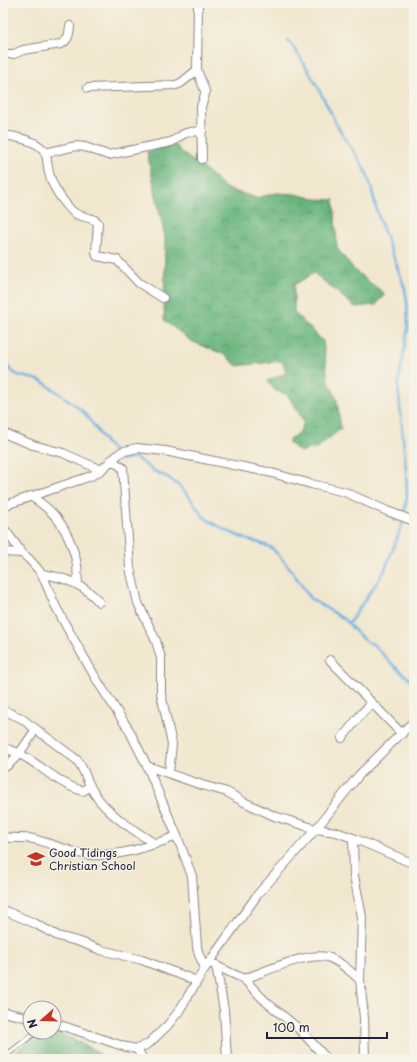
<svg xmlns="http://www.w3.org/2000/svg" width="417" height="1062" font-family="'Playpen Sans',sans-serif">
	<defs>
		<pattern id="forest-crowns" width="20" height="18" patternUnits="userSpaceOnUse"><rect width="20" height="18" fill="#69b57e"/><path d="M2 6a3 3 0 1 1 6 0M12 15a3 3 0 1 1 6 0" fill="none" stroke="#569368"/></pattern>
	</defs>
	<rect width="100%" height="100%" fill="#f7f3e8"/>
	<filter id="ink" filterUnits="userSpaceOnUse"><feTurbulence type="fractalNoise" baseFrequency=".025" numOctaves="2"/><feDisplacementMap in="SourceGraphic" scale="8" xChannelSelector="R" yChannelSelector="G"/><feConvolveMatrix kernelMatrix="1 2 1 2 8 2 1 2 1" color-interpolation-filters="sRGB"/></filter>
	<filter id="wash" filterUnits="userSpaceOnUse"><feTurbulence type="fractalNoise" baseFrequency=".012" numOctaves="4" result="noise"/><feDisplacementMap in="SourceGraphic" scale="16" xChannelSelector="R" yChannelSelector="G"/><feGaussianBlur stdDeviation="0.9" result="paint"/><feColorMatrix in="noise" values="0 0 0 0 0 0 0 0 0 0 0 0 0 0 0 0 0 1.4 0 .05"/><feComposite in="paint" operator="in"/></filter>
	<g filter="url(#wash)">
		<rect width="100%" height="100%" fill="#f1e7ce"/>
		<g fill="url(#forest-crowns)" stroke="#466c5c">
			<path d="M174,144l8,9 21,15 24,21 29,9 20,-5 19,1 21,5 18,1 3,48 17,22 31,24 -9,11 -21,2 -41,-34 -20,12v27l29,29 5,38 9,21 4,29 -22,17v1l-19,5 -11,-9v-4l10,-5 5,-12 -17,-28 -11,-3 -9,-10 19,-8 -4,-12 -45,5 -12,-11 -34,-14 -27,-21 1,-82 -18,-86z"/>
			<path d="M54,1030l42,21 9,8h-93l-1,-2c14,-14 22,-25 43,-25z"/>
		</g>
		<g fill="none" stroke-linecap="round" stroke-linejoin="round">
			<g stroke="#6fb4e5" stroke-width="2.5">
				<path d="M288,40c19,25 33,53 47,81 9,19 23,34 32,53 5,13 7,27 11,41 8,25 19,49 27,74l2,13 1,26 -10,58 8,84 1,26 -3,19"/>
				<path d="M3,358c13,27 26,14 43,26 12,9 30,20 39,30 12,13 16,27 31,39"/>
				<path d="M118,458l5,2 12,-3 17,13 17,8 10,8 9,9 15,21 5,4 17,10 23,10 12,3 12,5 17,19 22,32 33,20 13,14 10,9 6,2 19,20 22,19"/>
				<path d="M349,623l35,-51 19,-50"/>
			</g>
		</g>
	</g>
	<g filter="url(#ink)">
		<g fill="none" stroke-linecap="round" stroke-linejoin="round">
			<g stroke="#8a8484" stroke-width="6">
				<path id="lane" d="M3,1058l33,-26"/>
			</g>
			<g stroke="#8a8484" stroke-width="10">
				<g id="street">
					<path d="M198,3l-1,67 8,21v3l-4,13 1,52"/>
					<path d="M3,54h11l9,-4 38,-6c8,-4 8,-10 9,-18"/>
					<path d="M88,88l88,-3 5,-2 16,-13"/>
					<path d="M3,135c11,1 36,6 42,17 3,7 2,16 5,24 3,12 13,25 21,34 7,9 21,5 27,13l-2,29 1,4 20,4 22,23 24,15"/>
					<path d="M45,153l31,-7 9,1 23,8 63,-13c5,-2 7,-5 11,-7 5,-4 13,-3 20,-4"/>
					<path d="M3,433l30,12 30,8 38,17"/>
					<path d="M111,460l12,8 7,100 8,35 18,38 5,17v36l11,50 -3,29"/>
					<path d="M31,496c8,6 16,11 22,18 12,12 21,34 24,51 1,7 0,13 1,19"/>
					<path d="M3,506l88,-30 10,-6 20,-18 16,-4 28,3 103,21 43,12 34,8 42,19 27,10"/>
					<path d="M3,527l19,26 8,7 12,14 12,29 11,21 33,58 31,48 18,36 30,70 15,40 5,71 2,8 6,13"/>
					<path d="M3,552l19,1"/>
					<path d="M42,574c22,3 43,11 57,28"/>
					<path d="M330,660l42,43"/>
					<path d="M3,710l18,8 56,42c8,10 10,23 17,33 14,22 40,37 61,51"/>
					<path d="M342,738l20,-25 10,-10 30,31"/>
					<path d="M3,748c29,6 50,35 80,43l7,-5"/>
					<path d="M147,766l55,19 25,7 17,10 30,14 42,13 20,3 17,6 61,26"/>
					<path d="M3,768c13,-6 25,-28 33,-39"/>
					<path d="M3,837c10,2 21,0 31,2 19,5 37,14 56,16 31,2 59,-9 87,-19"/>
					<path d="M353,838l1,38 8,41 -2,63 4,38 1,41"/>
					<path d="M3,910l31,13 24,13 22,6 21,8 41,10 55,21"/>
					<path d="M210,963l34,16 21,22 34,28 28,30"/>
					<path d="M216,965l8,45 3,49"/>
					<path d="M244,979c20,-7 63,-27 83,-22 13,4 24,15 33,23"/>
					<path d="M3,1012l27,6"/>
					<path d="M54,1023l72,24 11,2 11,-5 19,-18 12,-15 26,-43 53,-74 58,-65 43,-54 55,-54"/>
					<path d="M137,1049l6,10"/>
				</g>
			</g>
			<use href="#lane" stroke="#fff" stroke-width="4"/>
			<use href="#street" stroke="#fff" stroke-width="8"/>
		</g>
	</g>
	<defs>
		<g id="school-bare" transform="scale(1.38)"><path d="M0-5L7-2L0 1L-7-2ZM-4 1L0 2.5L4 1V4Q0 6-4 4Z" fill="#c8321e" stroke="#f7f3e8" stroke-width="2.5" paint-order="stroke"/></g>
	</defs>
	<g fill-rule="evenodd">
		<use href="#school-bare" x="36" y="859"/>
	</g>
	<g text-anchor="middle" stroke-width="3" stroke-linejoin="round" paint-order="stroke">
		<g font-size="11" fill="#22223b" stroke="#f7f3e8" text-anchor="start">
			<text x="49" y="857">Good Tidings<tspan x="49" dy="13">Christian School</tspan></text>
		</g>
	</g>
	<rect width="417" height="1062" fill="none" stroke="#f7f3e8" stroke-width="16"/>
	<g transform="translate(42 1020) rotate(250)"><circle r="19" fill="#f7f3e8" stroke="#a29fa3"/>
	<path d="M0-3L7 15L0 10L-7 15Z" fill="#c8321e"/>
	<text y="-6" font-size="11" font-weight="bold" text-anchor="middle" fill="#22223b">N</text>
	</g>
	<path d="M267 1032v6h120v-6" fill="none" stroke="#22223b" stroke-width="2"/>
	<text x="273" y="1032" font-size="12" fill="#22223b" stroke="#f7f3e8" stroke-width="3" paint-order="stroke">100 m</text>
</svg>
